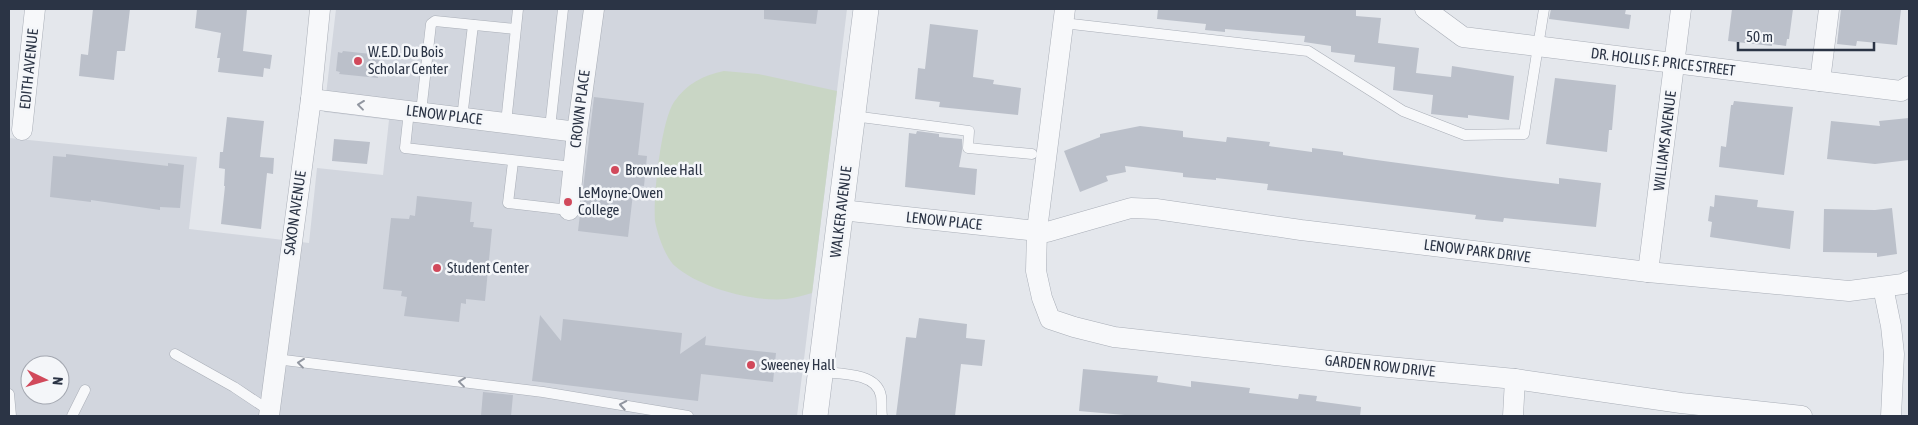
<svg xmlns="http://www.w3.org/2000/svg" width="1918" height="425" font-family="'Asap Condensed',sans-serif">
	<rect width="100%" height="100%" fill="#e4e7ec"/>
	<path fill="#d2d6de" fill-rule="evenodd" d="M336,9h511l-50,407h-788v-278l188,19 -8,72 120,14 8,-75 66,7 6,-55 -65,-8zM30,365h30v30h-30z"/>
	<path fill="#c9d6c5" d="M724,71l34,3 79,17 -25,202c-8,2 -17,5 -26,6 -33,3 -86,-11 -111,-33 -9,-7 -18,-33 -20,-45 -2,-24 6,-100 19,-119 12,-18 30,-27 50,-31z"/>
	<g fill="#bbc0ca">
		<path d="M93,9h37l-5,42h-8l-3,29 -35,-4 2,-22 7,1z"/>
		<path d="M197,9h50l-4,42 29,4 -2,14 -6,-1 -1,9 -45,-5 2,-14h-3l4,-25 -26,-5z"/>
		<path d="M764,9h54l-2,15 -52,-5z"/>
		<path d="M1158,9h198v7l25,2 -3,25 41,5 -3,25 35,4 1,-11 62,10 -5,44 -41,-5v3l-37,-4 2,-19 -40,-5 2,-23 -41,-5 1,-7 -24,-3v-6l-27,-4 1,-6 -80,-7v3l-20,-2 1,-6 -49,-5z"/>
		<path d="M1551,9h75l-1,5 6,1 -2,14 -80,-10z"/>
		<path d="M1732,9h61l-4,30h-2l-1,7 -14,-2v2l-44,-5z"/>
		<path d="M1841,9h60l-4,36 -40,-4 -1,5 -19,-2z"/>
		<path d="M930,24l48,6 -5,47 21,3 -1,4 28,4 -3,27 -79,-8 1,-5 -25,-3 3,-31 7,1z"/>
		<path d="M343,51l37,4 -2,23 -39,-4 1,-2 -4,-1 2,-19 4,1z"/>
		<path d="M1555,78l61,7 -4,45h-3l-2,22 -61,-8z"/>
		<path d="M594,97l50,6 -6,52 9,1 -3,30 -10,-1 -6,52 -50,-6z"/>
		<path d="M1734,101l59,6 -9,68 -65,-8 2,-21 5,1 5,-42h2z"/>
		<path d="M227,117l37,4 -4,36 14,1 -1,16 -6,-1 -6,56 -40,-5 4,-38h-1l1,-17 -6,-1 1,-16h3z"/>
		<path d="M1909,118v42l-34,4 -48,-5 4,-38 49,5 -1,-5z"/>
		<path d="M1140,126l43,5v6l43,5 1,-5 43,5 -1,4 43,6v-4l31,4v3l26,4 140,19 50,6v-6l42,5 -5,44 -92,-9 -1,4 -28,-3 1,-4 -209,-25 1,-6 -52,-6v2l-33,-3v-4l-58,-7 1,6 -20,4 2,5 -28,11 -16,-41 36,-14v-3z"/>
		<path d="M917,131l22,3v3l23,2v12l-3,16 18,2 -2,26 -70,-8 4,-54 7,1z"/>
		<path d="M334,139l36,3 -3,22 -35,-3z"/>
		<path d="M66,154l102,12v-3l16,2 -4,43 -20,-1v3l-69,-10v2l-41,-5 3,-41 13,1z"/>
		<path d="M1715,195l43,5 -1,7 37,4 -4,38 -80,-12 2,-15 -4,-1 2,-15 4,1z"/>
		<path d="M417,196l55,6 -2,20h4l-1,5 19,2 -7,72 -19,-2v5l-5,-1 -2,19 -55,-6 3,-19 -6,-1 1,-5 -19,-2 8,-71 18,1 1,-4 5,1z"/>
		<path d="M1892,208l5,46 -20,3v-4l-54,-1 1,-43 51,1z"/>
		<path d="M540,315l21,26 2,-22 119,14 -2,21 26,-18 -1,9 71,8 -3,29 -72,-8 -3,27 -166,-20z"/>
		<path d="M919,318l48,6 -1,14 19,2 -3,26 -21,-2 -6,52h-59l10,-79 10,1z"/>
		<path d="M1083,369l75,7 -1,6 34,5v-6l59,7 -1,5 49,6 1,-5 18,2 -1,5 45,6 -1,9h-224l-57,-5z"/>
		<path d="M483,392l30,3 -2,21h-30z"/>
	</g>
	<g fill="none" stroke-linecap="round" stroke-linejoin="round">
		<g stroke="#a9aeb7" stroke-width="11">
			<g id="service">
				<path d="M1063,23l245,28 95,60 62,24 59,-1 20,-125"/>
				<path d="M409,111l-4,37 168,19"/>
				<path d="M421,112l10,-88 4,-3 80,8"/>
				<path d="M853,116l116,15 -1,17 64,6"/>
				<path d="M462,118l11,-93"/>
				<path d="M506,123l12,-114"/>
				<path d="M550,128l13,-119"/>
				<path d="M513,162l-5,41 61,7"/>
				<path d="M175,354l59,33 36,24"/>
				<path d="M276,359l267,33 145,24"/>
				<path d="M821,372c18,2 56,0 60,24 1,6 0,14 1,20"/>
				<path d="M9,394l2,22"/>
				<path d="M72,416l13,-26"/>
			</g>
		</g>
		<g stroke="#a9aeb7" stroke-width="21">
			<g id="minor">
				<path d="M1065,9l-28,221 -1,41 6,27 8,21 24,8 40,10 243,27 158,15 166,24 121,13"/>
				<path d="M1425,9l38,28 438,54 8,-5"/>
				<path d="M1820,81l9,-72"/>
				<path d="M311,99l266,33"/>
				<path d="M22,130l13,-121"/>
				<path d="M569,210l8,-78 17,-123"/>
				<path d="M841,210l206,22 84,-24 25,1 145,21 347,42 201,19 54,-7 6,-3"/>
				<path d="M1648,272l33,-263"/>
				<path d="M1883,287l8,39 3,28 -3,62"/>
				<path d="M269,416l42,-317 9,-90"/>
				<path d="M1513,416l2,-37"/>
			</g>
		</g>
		<g stroke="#a9aeb7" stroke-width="26">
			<path id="tertiary" d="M815,416l51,-407"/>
		</g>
		<use href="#service" stroke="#f7f8fa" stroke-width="10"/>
		<use href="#minor" stroke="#f7f8fa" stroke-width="20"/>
		<use href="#tertiary" stroke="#f7f8fa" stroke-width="25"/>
	</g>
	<defs><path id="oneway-chevron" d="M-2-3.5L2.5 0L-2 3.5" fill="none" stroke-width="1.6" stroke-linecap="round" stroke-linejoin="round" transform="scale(1.25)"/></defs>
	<g stroke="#9196a0">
		<use href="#oneway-chevron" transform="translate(361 105) rotate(-173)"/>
		<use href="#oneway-chevron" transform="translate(301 363) rotate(-173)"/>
		<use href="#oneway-chevron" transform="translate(462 382) rotate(-173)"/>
		<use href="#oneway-chevron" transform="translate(623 405) rotate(-170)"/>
	</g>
	<g fill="#d1495b" stroke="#f4f6f9" stroke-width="2">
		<circle cx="358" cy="61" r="5"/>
		<circle cx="615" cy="170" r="5"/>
		<circle cx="568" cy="202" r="5"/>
		<circle cx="437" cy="268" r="5"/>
		<circle cx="751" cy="365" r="5"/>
	</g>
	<g text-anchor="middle" stroke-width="5" stroke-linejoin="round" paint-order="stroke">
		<g font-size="15" fill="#2b3445" stroke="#f4f6f9" text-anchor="start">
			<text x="368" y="57">W.E.D. Du Bois<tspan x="368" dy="17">Scholar Center</tspan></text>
			<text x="625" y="175">Brownlee Hall</text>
			<text x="578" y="198">LeMoyne-Owen<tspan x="578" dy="17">College</tspan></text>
			<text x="447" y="273">Student Center</text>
			<text x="761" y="370">Sweeney Hall</text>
		</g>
		<g font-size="15" fill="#2b3445" stroke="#f4f6f9">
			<text transform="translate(1663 62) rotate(7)" y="5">DR. HOLLIS F. PRICE STREET</text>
			<text transform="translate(29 69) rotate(-84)" y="5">EDITH AVENUE</text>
			<text transform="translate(580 109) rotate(-83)" y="5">CROWN PLACE</text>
			<text transform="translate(444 115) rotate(7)" y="5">LENOW PLACE</text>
			<text transform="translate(1665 141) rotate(-83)" y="5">WILLIAMS AVENUE</text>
			<text transform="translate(841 212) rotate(-83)" y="5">WALKER AVENUE</text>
			<text transform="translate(295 213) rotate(-82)" y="5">SAXON AVENUE</text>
			<text transform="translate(944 221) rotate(6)" y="5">LENOW PLACE</text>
			<text transform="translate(1477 251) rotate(7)" y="5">LENOW PARK DRIVE</text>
			<text transform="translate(1380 366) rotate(6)" y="5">GARDEN ROW DRIVE</text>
		</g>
	</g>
	<rect width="1918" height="425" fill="none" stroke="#2b3445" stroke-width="20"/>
	<g transform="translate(45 380) rotate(95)"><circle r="24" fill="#f4f6f9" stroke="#a4a8b1"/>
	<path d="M0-4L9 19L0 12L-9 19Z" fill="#d1495b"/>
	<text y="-8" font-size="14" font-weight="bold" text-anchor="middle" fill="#2b3445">N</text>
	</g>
	<path d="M1738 42v8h136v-8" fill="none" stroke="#2b3445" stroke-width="2.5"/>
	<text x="1746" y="42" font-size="15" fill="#2b3445" stroke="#f4f6f9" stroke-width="4" paint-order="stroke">50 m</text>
</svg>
